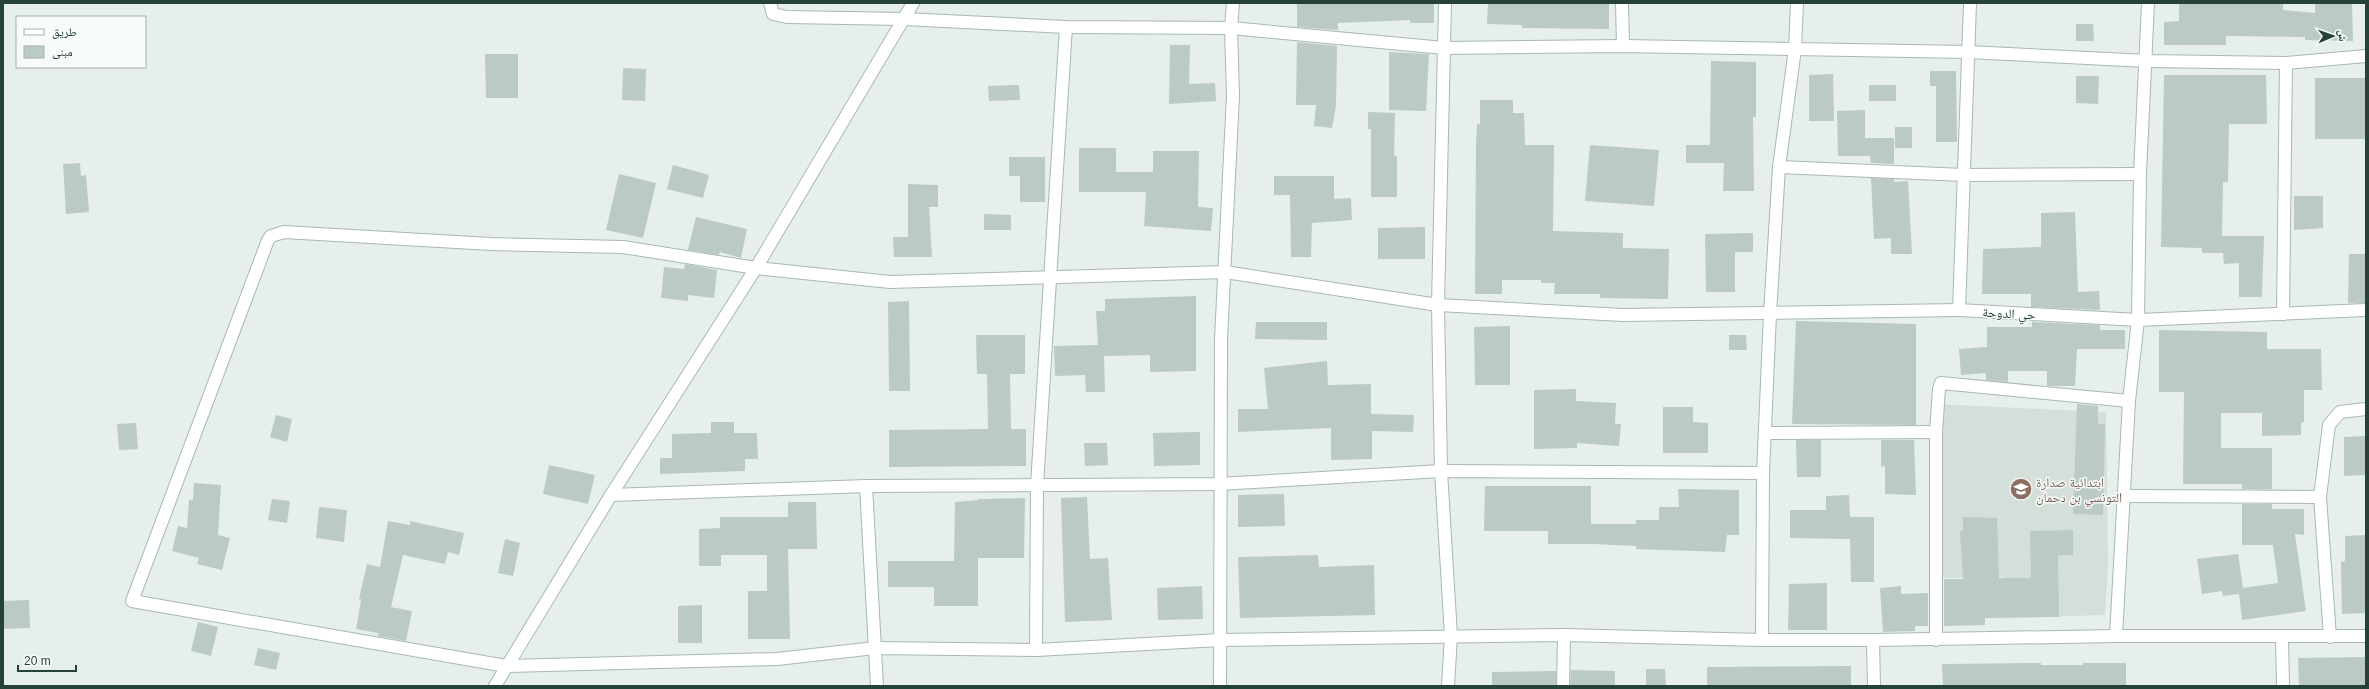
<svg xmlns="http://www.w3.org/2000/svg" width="2369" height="689" font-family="Helvetica,'Noto Naskh Arabic',sans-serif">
	<rect width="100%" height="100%" fill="#e6efeb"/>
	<path fill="#d4dfda" d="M1934,404l172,8 2,154 -3,49 -101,3 -1,-41 -66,1z"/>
	<g fill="#bbcac4">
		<path d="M1297,3h137v20h-24v-3l-72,3v7l-41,-3z"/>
		<path d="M1488,3h121v26l-87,-1v-3l-35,-1z"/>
		<path d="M2179,3h104v7l32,3v-10h37l1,38 -48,-1v-3l-79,-1v9h-62v-23l15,-1z"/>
		<path d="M2076,24h17l1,17h-18z"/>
		<path d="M1297,42l40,4 -1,60 -4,22 -18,-2 2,-21h-20z"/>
		<path d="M1170,45h20l-1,39 26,-1 1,18 -47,3z"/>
		<path d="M1389,52l40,2 -3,57 -37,-1z"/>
		<path d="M485,54h33v44h-32z"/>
		<path d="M1711,61l45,1v55h-3l1,74h-31l1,-28h-38v-18h24z"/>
		<path d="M623,68l23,1 -1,32 -23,-1z"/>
		<path d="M1930,71h26l1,71h-21v-56h-6z"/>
		<path d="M1833,74l1,47h-25v-46z"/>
		<path d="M2164,75h102l1,49h-38l-1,58h-5l-1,54h42l-2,61h-23v-34l-15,1 -1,-11h-21v-5l-41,-1z"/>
		<path d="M2076,76h23l-1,28 -22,-1z"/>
		<rect x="2315" y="78" width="51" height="61"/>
		<path d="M1019,85l1,15 -31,1 -1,-15z"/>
		<rect x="1869" y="85" width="27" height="16"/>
		<path d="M1480,100h33v13h11l1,32h29l-1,86 70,2v15l46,1 -1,50 -68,-1v-4h-46l1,-11h-14v-3h-39v14h-27l1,-150 1,-20h3z"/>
		<path d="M1865,110v28h29v26l-23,-1 -1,-7h-32l-1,-45z"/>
		<path d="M1368,112l27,1 -1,43h3v41h-26v-68h-3z"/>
		<rect x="1895" y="127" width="17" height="21"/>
		<path d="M1590,145l69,5 -5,56 -69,-5z"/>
		<path d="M1079,148h37v24h37v-21h46l-1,56 15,1 -2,23 -67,-5 2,-34h-67z"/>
		<path d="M1009,157h36v45h-25v-26h-11z"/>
		<path d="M80,163l1,13 5,-1 3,37 -23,2 -3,-50z"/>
		<path d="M673,165l36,10 -6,23 -36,-9z"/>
		<path d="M619,174l37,9 -13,55 -37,-8z"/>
		<path d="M1274,176h60v23l17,-1 1,22 -40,3 -1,34h-20l-1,-62h-16z"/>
		<path d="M1871,178l23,1v3l14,-1 4,73h-21v-16l-17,1z"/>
		<path d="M908,184l30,1v22h-9l3,50h-38l-1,-20h15z"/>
		<path d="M2294,196h29v32l-29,2z"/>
		<path d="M2075,212l3,80 21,-1 1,19 -69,-3v-13h-49l1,-45 58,-2v-34z"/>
		<path d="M984,214l27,1v15h-27z"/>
		<path d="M696,217l51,12 -6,29 -21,-6 -1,3 -31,-5z"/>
		<path d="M1425,227v32h-47v-31z"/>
		<path d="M1753,233v19h-18v40h-29l-1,-58z"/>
		<path d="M2349,254h17v49h-18z"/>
		<path d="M685,264l32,6 -3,28 -26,-3v6l-27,-3 3,-31 20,2z"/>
		<path d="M1196,296v75l-46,1v-17l-46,1 1,36h-19l-1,-17 -30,1 -1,-30 44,-1 -2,-34h9v-12z"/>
		<path d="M909,301l1,90h-21l-1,-89z"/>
		<path d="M1796,321l120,3v101l-124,-1z"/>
		<path d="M1256,322h71v18l-72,-1z"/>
		<path d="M2032,322l68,3v5h25v19h-48l-2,37h-28v-15h-39v11l-22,-2v-7l-25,2 -2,-26 28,-2v-20h45z"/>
		<path d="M1510,326v59h-35l-1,-58z"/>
		<path d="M2159,330l108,2v17h54l1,41h-18v32l-3,1v12l-39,1v-23h-41v35h51v41h-30v-5h-59l1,-92h-25z"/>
		<path d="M976,335h49v39h-15l1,55h15v37l-137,1v-37l99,-1 -1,-55h-10z"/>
		<path d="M1729,335h17l1,15h-18z"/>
		<path d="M1327,361l1,24 43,-1v30l43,1 -1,17 -41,-1v28l-41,1v-32l-93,4v-23h30l-4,-41z"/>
		<path d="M1576,389v12l40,2 -1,21h6l-2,22 -42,-3v5l-43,1v-59z"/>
		<path d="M2077,404l21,2v18h7l-2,91 -30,-1z"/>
		<path d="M1663,407h30v15l15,1v30h-45z"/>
		<path d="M276,415l16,4 -5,23 -17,-5z"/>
		<path d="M711,422h23v11h23l1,26h-13v12l-85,3v-16h12v-24l39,-1z"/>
		<path d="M136,423l2,26 -19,1 -2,-26z"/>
		<path d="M1200,432v33l-46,1 -1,-33z"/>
		<path d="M2366,436v39l-22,1v-39z"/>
		<path d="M1796,440h25v37h-24z"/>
		<path d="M1881,440h33l2,55 -31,-1v-28l-4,1z"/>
		<path d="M1084,443h23l1,22 -23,1z"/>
		<path d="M549,465l46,10 -7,29 -45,-10z"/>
		<path d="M194,483l27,2 -3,50 12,3 -8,32 -25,-6 2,-6 -27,-7 6,-25 9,2 2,-28h4z"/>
		<path d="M1485,486h106v38h45v-4h23v-13h20l-1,-18 61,1v45h-12l-2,17 -89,-3v-3l-43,-2h-45v-13h-64z"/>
		<path d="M1284,494l1,32 -47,1v-32z"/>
		<path d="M1849,495l1,22h24v65h-23l-1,-43 -60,-1v-28h36v-14z"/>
		<path d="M1087,497l3,62 18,-1 4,62 -47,2 -4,-124z"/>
		<path d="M1025,498l-1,60h-46v48h-44v-19h-46v-26h66l1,-59 23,-2v-1z"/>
		<path d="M272,499l18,2 -3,22 -19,-3z"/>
		<path d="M788,502h28l1,47h-29l2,90h-42v-48h19v-36h-46v11h-22v-37l21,-1v-11h68z"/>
		<path d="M2242,504h30v5h32v26l-9,-1 11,77 -64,9 -3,-26 -16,2 -1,-5 -20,3 -5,-35 41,-5 5,34 35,-5 -5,-38h-31z"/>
		<path d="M319,507l28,3 -3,32 -28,-4z"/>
		<path d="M1963,517l34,1 2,60h32l-1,-47 43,-1v25h-15l1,62 -74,1v7l-41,1v-47h19l-3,-48h3z"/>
		<path d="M388,521l22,4v-4l54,12 -5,22 -11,-3 -3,12 -42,-9 -12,52 21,4 -6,30 -28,-5v-3l-22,-4 5,-29 -2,-1 8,-35 13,3z"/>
		<path d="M2366,535v78l-24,1 -1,-52 4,-1v-25z"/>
		<path d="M505,539l15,4 -7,33 -15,-3z"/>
		<path d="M1318,555l1,12 55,-2 1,50 -135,3 -2,-61z"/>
		<path d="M1827,583v47h-39l1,-46z"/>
		<path d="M1202,586l1,33 -45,1 -1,-32z"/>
		<path d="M1901,586v8l27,-1v33h-13v5l-32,1 -3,-44z"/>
		<path d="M29,600l1,28 -27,1v-28z"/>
		<path d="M702,605v38h-24v-37z"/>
		<path d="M198,622l20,5 -7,29 -20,-5z"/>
		<path d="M258,648l22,5 -4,17 -22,-5z"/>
		<path d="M2366,657v29h-67l-1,-28z"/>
		<path d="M2041,663v2h42v-2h43v23h-183l-1,-22z"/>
		<path d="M1851,666v20h-144v-19z"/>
		<path d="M1646,669h19l1,17h-20z"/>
		<path d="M1571,670l44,1v15h-45z"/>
		<path d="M1556,671v15h-64v-14z"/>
	</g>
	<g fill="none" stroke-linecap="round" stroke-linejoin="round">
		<g stroke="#a8b8b2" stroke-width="14">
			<g id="minor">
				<path d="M770,3l3,11 14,3 117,2 162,8 165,1 213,20 179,-2 345,6 179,9 139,2 80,-7"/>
				<path d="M1445,3l-7,302 3,166 10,165 -3,50"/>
				<path d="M1622,3l1,43"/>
				<path d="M1797,3l-2,46 -16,118 -9,147 -7,159 -1,167h111"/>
				<path d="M1970,3l-11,307 179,10 228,-10"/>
				<path d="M2148,3l-8,171 -2,146 -9,81 -13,235h250"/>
				<path d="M1779,167l185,8 176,-1"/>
				<path d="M2283,314l3,-251"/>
				<path d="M1766,433l170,-1"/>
				<path d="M866,486l11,200"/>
				<path d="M611,495l255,-9 353,-2 222,-13 322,2"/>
				<path d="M2125,496l195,1"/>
				<path d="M2282,637l1,49"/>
				<path d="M2330,637l-10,-140 9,-72 11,-13 26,-3"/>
				<path d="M1762,640l-198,-5 -344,5 -184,10 -161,-2 -98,11 -271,7 -374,-65 136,-361 3,-4 13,-4 207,12 132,3 133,21 134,14 335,-10 213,33 185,10 336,-5"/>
				<path d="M1936,640v-208l3,-43 2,-6 188,18"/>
				<path d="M1036,650l1,-165 29,-458"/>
				<path d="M495,686l116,-191 145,-227 157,-265"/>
				<path d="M1220,686l1,-347 12,-244 -2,-67 2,-25"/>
				<path d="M1563,686l1,-51"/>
				<path d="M1874,686l-1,-46 243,-4"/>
			</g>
		</g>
		<use href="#minor" stroke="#fff" stroke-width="12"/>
	</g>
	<defs>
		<g id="school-disc" transform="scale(1.15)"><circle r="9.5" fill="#8d6e63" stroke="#f7fbf9"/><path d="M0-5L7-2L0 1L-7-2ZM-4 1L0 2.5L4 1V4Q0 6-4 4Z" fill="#fff"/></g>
	</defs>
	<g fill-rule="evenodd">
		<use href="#school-disc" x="2021" y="489"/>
	</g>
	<g text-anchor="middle" stroke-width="3" stroke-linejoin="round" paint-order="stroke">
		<g font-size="13" fill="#24423a" stroke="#f7fbf9">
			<text transform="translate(2009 313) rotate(3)" y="5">حي الدوحة</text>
		</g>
		<g font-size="13" fill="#785e54" stroke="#f7fbf9" text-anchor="start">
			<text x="2036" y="487">ابتدائية صدارة<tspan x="2036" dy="15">التونسي بن دحمان</tspan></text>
		</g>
	</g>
	<rect width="2369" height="689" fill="none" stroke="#24423a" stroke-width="8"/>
	<rect x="16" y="16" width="130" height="52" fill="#f7fbf9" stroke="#a3b1ad"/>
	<rect x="24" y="29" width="20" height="6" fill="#ffffff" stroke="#a3b1ad"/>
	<text x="52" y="36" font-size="12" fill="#24423a">طريق</text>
	<rect x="24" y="46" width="20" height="12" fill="#bbcac4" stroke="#a3b1ad"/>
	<text x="52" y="56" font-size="12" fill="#24423a">مبنى</text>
	<g transform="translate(2333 36) rotate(88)" stroke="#f7fbf9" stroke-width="3" paint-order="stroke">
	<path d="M0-3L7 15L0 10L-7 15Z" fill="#24423a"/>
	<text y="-6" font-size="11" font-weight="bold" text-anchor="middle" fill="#24423a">ش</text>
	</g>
	<path d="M18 665v6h58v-6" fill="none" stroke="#24423a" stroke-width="2"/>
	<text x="24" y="665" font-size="12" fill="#24423a" stroke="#f7fbf9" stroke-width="3" paint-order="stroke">20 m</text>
</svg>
